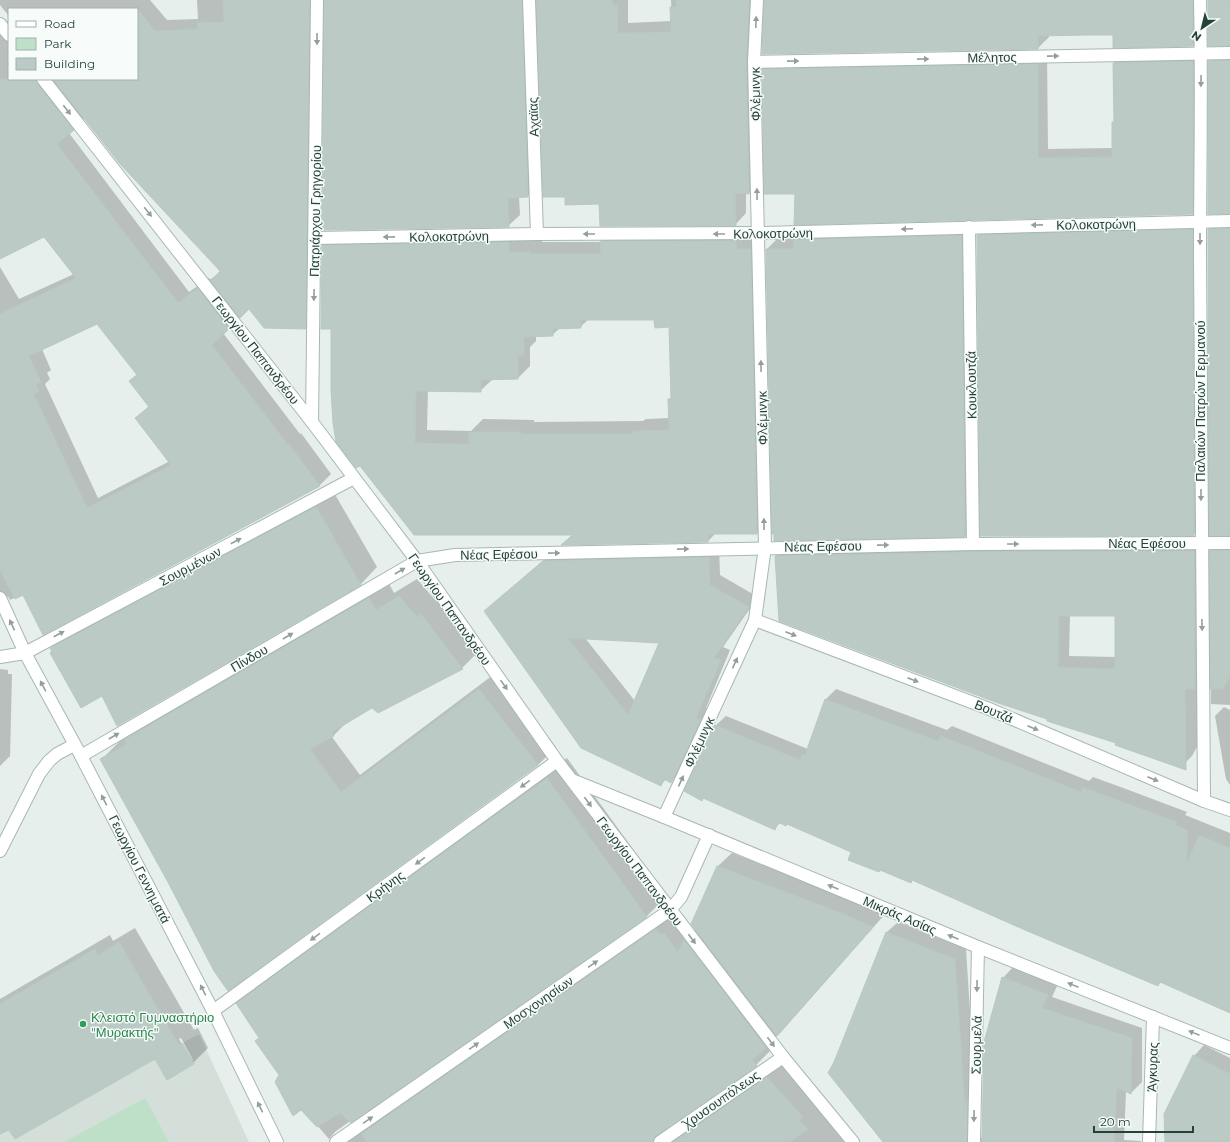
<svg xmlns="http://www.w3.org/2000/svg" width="1230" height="1142" font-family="Montserrat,sans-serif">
	<rect width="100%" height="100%" fill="#e6efeb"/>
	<path fill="#d4dfda" d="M199,1034l50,108h-249v-28l15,25 164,-94z"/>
	<path fill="#bfe0c8" d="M145,1098l24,44h-105z"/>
	<g fill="#0003" fill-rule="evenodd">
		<path d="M0,0h150l17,20 31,-1 -1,-19h123l-4,316 -11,12 -56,-20 -26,25 77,101 1,-1 30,41 -11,11 -276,149 -20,-41 -14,7 -2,-4 -8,8v-337l19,32 55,-25 -29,-38 -45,22v-236l8,-1 1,1v57h128v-70h-128v7l-9,-11zM85,118l135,153 -9,9 -2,-2 -20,14 -120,-159zM98,323l39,51 -7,7 19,25 -13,12 34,43 -72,37 -53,-114 5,-5 -3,-6 4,-3 -9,-21z"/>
		<path d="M325,0h208l6,185 -11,11 -9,1 1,18 -12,11z"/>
		<path d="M538,0h90v23l44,-2 -1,-21h89v181l-11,12h-3v20l-11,12 -135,-22 -34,-7z"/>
		<path d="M765,0h439v34l-11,11 -79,-11 -65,1v2l-11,11z"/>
		<path d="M1221,50h9v163l-21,-152z"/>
		<path d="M1203,52l-1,152 -10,9 -396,-20 -33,-123 10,-10 274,-5 1,94 65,-1v-25l2,-2 -1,-58 10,-10z"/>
		<path d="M1204,218l1,305 -12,12 -215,-300 11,-11z"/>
		<path d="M1220,218h10v118l-21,-107z"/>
		<path d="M972,225l4,299 -11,12 -190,4 -8,-291 11,-11h19l9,-9z"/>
		<path d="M614,229l149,8 6,283 -12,13h-41l-8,8 -145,3 10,-10h-159l-82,-206 -9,-82 12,-13 207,6v3h59zM589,319h66l15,7 2,71 -3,2 1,19 -24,1 -3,2 -109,1v-2l-51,-1 -12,12 -44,-1 1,-40 52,1 13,-12 25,-1 12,-12v-19l6,-6v-5l16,-1 8,-7 20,-1z"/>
		<path d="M333,491l44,76 -16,17 -243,141 -16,-30 -49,-43 -2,-3 17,-17z"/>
		<path d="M1223,538h7v167l-19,-1 -1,-153z"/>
		<path d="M1205,540l2,188 -15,28 -11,11 -63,-25 -69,-23 -273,-163 12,-11zM1070,615h46v42l-47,-1z"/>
		<path d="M719,548l1,27 38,22 -35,50 7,3 -24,58 4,2 -29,62 -10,10 -5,-3 -5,6 -176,-174 69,-60zM585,638l75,4 -25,59z"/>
		<path d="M417,579l18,21 4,-3 41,53 -18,18 -84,44 -6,-5 -25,15 -15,15 28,38 137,-103 59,75 -18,18 -368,119 -69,-124 18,-18 10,-6 14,-14 244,-142 7,13z"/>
		<path d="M0,669l8,1v4h4l-2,82 -10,10z"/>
		<path d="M836,689l111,41 5,-4 137,55 4,-4 33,12 61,23 -2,3 45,18v179l-69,-30 -3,2 -245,-105 -3,3 -58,-31 -64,-28 -7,-1 -6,6 -70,-31 -3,3 13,-74 11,-10 82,33 18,-50z"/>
		<path d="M1224,707l6,3v75l-4,-6 -11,-63z"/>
		<path d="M567,758l100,138 -20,20 -311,215 -7,8 -27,-31 -22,-33 -20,-38 -23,-33 20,-20z"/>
		<path d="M732,853l154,60 -105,119 -14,14 4,4 -15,15 -89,62 2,5 114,-69 72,79h-509l325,-227 19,19 6,-6 -4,-4 26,-58z"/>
		<path d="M898,922l68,27 12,186 5,4 20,-161 10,-11 45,17 -6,13 90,31v54l-11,11 -5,-2 -2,49 17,1v1h-257l-49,-79 52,-131z"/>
		<path d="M135,928l59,102 4,-2 10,20 -15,15 -38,-6 -155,76v-134l110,-64 3,6zM181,1038l12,22h-2l-12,-21z"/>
		<path d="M1204,1045l26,13v84h-73h9l28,-86z"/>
	</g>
	<g fill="#bbcac4" stroke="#b8c9c2" fill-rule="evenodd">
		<path d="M223,0h87l-4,329 -42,-1 -15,-19 -9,9 -30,-38 11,-8 -101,-108 -67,-85h84v-71l18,23 43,-2 -1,-6 27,-1z"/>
		<path d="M324,0h198l6,197 -20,1 1,29 -187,3z"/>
		<path d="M536,0h76l1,5h4l1,28 53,-1 -1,-25h7l-1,-7h73l-3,62 3,132 -14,-1 1,33h-136l-1,-22 -34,1v-8h-22z"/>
		<path d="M764,0h429v46l-80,2v-13h-27l-48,1v13l-276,5z"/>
		<rect x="1208" y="0" width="22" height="46"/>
		<path d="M1230,60v154h-22v-153z"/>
		<path d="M1193,61v153l-399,11 1,-31h-31l-2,-125 276,-5v94l74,-1v-35h2l-1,-59z"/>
		<path d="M0,79h36l1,5 37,46 -17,14 121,159 20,-15 31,41 -17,16 76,100 1,-1 31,42 -277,149 -20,-40 -8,4 -15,-29v-256l76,-36 -32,-41 -44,22zM97,324l40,51 -8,6 20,26 -14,11 36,47 -84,43 -53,-114 5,-3 -3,-7 5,-2 -12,-26z"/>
		<path d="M1230,228v308h-21l-1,-307z"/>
		<path d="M1193,229l1,307h-214l-3,-301z"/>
		<path d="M962,235l3,302 -191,4v-7h-2l-6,-285h27l1,-9z"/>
		<path d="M600,241h136v8h15l6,285h-49v8l-147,3 12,-10h-159l-54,-69 -4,2 -20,-26 -3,-19 -2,-33v-61h-10l1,-84 187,-3v10h21v2h71zM581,320h73l1,8 14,-1 2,72h-3l1,31 -37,1v3h-111v-2h-52v12l-54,-1 1,-52 65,1v-12l37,-1v-24h6v-18l29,-1v-7l28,-1z"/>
		<path d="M316,507l45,78 -244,141 -15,-30 -21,12 -31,-55 2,-1 -2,-4z"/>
		<path d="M1230,550v126l-7,13h-13l-1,-138z"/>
		<path d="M1194,551l1,138h-10l1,81 -71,-25 1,-2 -69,-22v-2l-49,-16 -219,-82 -4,-65 198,-4zM1059,616h56v53l-57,-2z"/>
		<path d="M709,557l1,28 39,22 -35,51 7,2 -25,58 5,2 -30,63 -7,-4 -3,7 -80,-38 -97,-137 59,-50zM568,638l91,5 -31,72z"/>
		<path d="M399,596l18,21 4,-3 42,55 -85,44 -6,-5 -40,24 2,4 -24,13 31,43 138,-103 59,76 -310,226 -14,-20 -45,-87 -69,-125 27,-15 -3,-4 245,-142 7,12z"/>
		<path d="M825,699l113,42 3,-5 140,56 1,-5 95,35 -1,3 11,5v33l12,-28 31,13v165l-70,-31 -2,4 -133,-56 -113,-50 -1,3 -31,-13 -1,2 -31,-12 3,-8 -64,-28 -1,2 -8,-4 -3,8 -72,-32 -1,3 -18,-10 31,-66 85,35 2,-6 3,1z"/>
		<path d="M547,778l100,139 -296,206 -11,-10 -23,14 -16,-17 -8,6 -18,-34 4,-7 -24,-34 4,-3 -23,-35z"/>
		<path d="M717,866l127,48 29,13 -96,109 -86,-112z"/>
		<path d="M656,929l5,6 3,-2 14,19 6,-13 82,109 -14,12 5,6 -101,70 -3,6h-286l-6,-8z"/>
		<path d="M886,932l69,27 10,149 2,-9v43h-84l-55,-69 6,-11z"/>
		<path d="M119,942l60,103 3,-2 12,21 -27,16 -12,-21 -140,80 -6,-9 -9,4v-130l95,-55 3,6z"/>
		<path d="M1002,977l46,18 -6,13 90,30 -1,56 -14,-6 -3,54h-132l2,-100z"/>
		<path d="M1193,1055l37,19v68h-65l-1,-28z"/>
		<path d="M767,1077l36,40 -4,3 9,9 -18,13h-117z"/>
	</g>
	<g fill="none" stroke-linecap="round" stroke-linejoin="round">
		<g stroke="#a8b8b2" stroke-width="14">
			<path id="service" d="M0,851l39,-77 10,-13 8,-7 17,-9"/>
		</g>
		<g stroke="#a8b8b2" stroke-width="14">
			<path id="pedestrian" d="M755,620l232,88 217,93"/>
		</g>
		<g stroke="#a8b8b2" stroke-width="14">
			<g id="minor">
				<path d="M529,0l8,234"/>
				<path d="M1200,0c2,86 0,172 0,258 0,181 2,362 4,543l26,9"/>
				<path d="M0,24l9,11"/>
				<path d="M754,62l476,-9"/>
				<path d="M43,79l269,343 105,139 140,200 226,296 70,85"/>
				<path d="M969,227l4,317"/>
				<path d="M315,238l222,-4 221,-1 472,-12"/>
				<path d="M312,422l5,-422"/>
				<path d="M0,598l25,55 56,103 132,255 64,131"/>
				<path d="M0,657l25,-4 329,-175"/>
				<path d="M81,756l336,-195 38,-6 518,-11 257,-1"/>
				<path d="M572,780l92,37 314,130 252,101"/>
				<path d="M664,817l91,-197 10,-73 -11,-485 3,-62"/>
				<path d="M213,1011l344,-250"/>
				<path d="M336,1142l334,-232 11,-13 28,-62"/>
				<path d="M660,1142l123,-85"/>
				<path d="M974,1142l4,-195"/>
				<path d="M1149,1142l4,-125"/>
			</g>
		</g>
		<use href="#service" stroke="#fff" stroke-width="12"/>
		<use href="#pedestrian" stroke="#fff" stroke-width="12"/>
		<use href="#minor" stroke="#fff" stroke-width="12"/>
	</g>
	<defs><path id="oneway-solid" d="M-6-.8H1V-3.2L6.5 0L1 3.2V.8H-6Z"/></defs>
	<g fill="#92a09c">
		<use href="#oneway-solid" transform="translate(756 22) rotate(-88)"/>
		<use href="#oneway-solid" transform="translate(317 39) rotate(90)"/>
		<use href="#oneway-solid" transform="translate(1053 56) rotate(-1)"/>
		<use href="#oneway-solid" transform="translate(923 59) rotate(-1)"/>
		<use href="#oneway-solid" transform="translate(793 61) rotate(-1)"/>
		<use href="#oneway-solid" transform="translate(1201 81) rotate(91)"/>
		<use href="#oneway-solid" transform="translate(67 110) rotate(52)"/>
		<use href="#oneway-solid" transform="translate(757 194) rotate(-91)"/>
		<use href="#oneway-solid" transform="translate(148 212) rotate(52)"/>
		<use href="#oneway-solid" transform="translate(1037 225) rotate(179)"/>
		<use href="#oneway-solid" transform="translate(907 229) rotate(178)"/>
		<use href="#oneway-solid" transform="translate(589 234) rotate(180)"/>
		<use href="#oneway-solid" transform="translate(719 234) rotate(180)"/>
		<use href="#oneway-solid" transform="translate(389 237) rotate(179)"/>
		<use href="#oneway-solid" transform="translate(1200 239) rotate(90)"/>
		<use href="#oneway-solid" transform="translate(314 295) rotate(91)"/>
		<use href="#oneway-solid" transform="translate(761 366) rotate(-91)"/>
		<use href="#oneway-solid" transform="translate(1201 495) rotate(90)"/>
		<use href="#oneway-solid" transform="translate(764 524) rotate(-91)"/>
		<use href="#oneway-solid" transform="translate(236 541) rotate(-28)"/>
		<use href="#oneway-solid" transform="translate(1013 544)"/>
		<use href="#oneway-solid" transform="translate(883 545) rotate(-1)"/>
		<use href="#oneway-solid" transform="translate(683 549) rotate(-1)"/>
		<use href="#oneway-solid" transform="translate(554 553) rotate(-1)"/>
		<use href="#oneway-solid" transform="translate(400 571) rotate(-30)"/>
		<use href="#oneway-solid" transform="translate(12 625) rotate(-115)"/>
		<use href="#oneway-solid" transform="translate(1202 625) rotate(89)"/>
		<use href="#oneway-solid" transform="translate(59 634) rotate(-28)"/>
		<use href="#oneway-solid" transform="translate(791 634) rotate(21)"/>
		<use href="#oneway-solid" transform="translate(288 636) rotate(-30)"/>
		<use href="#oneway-solid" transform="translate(735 663) rotate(-65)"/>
		<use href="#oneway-solid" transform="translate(913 680) rotate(21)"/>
		<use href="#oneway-solid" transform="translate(504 685) rotate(55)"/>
		<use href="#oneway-solid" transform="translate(43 686) rotate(-118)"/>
		<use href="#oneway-solid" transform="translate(1033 728) rotate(23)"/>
		<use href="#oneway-solid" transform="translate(114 736) rotate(-30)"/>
		<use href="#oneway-solid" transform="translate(1153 779) rotate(23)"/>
		<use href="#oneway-solid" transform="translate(681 781) rotate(-65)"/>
		<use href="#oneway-solid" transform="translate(525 784) rotate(144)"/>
		<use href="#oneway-solid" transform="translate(104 800) rotate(-117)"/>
		<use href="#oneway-solid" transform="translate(588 802) rotate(53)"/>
		<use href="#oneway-solid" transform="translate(420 861) rotate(144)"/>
		<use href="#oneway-solid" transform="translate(833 887) rotate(-157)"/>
		<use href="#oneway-solid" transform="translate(315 937) rotate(144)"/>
		<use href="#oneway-solid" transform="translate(953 937) rotate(-157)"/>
		<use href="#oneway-solid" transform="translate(692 939) rotate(53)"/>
		<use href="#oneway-solid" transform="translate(593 964) rotate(-35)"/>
		<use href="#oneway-solid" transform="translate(1073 985) rotate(-158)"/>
		<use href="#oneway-solid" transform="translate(977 986) rotate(91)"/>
		<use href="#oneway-solid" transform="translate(203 990) rotate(-117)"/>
		<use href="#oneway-solid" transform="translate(1194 1033) rotate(-158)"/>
		<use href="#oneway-solid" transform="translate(771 1042) rotate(53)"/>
		<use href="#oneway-solid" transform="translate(474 1046) rotate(-35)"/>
		<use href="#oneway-solid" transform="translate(260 1107) rotate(-116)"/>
		<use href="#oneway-solid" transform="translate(974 1116) rotate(91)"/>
		<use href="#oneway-solid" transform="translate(368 1120) rotate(-35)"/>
	</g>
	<circle fill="#2e9e5b" stroke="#f7fbf9" stroke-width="1.5" cx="83" cy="1024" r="4"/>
	<g text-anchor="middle" stroke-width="3" stroke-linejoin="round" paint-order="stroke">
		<g font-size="13" fill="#24423a" stroke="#f7fbf9">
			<text transform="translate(992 57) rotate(-1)" y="5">Μέλητος</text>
			<text transform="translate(755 94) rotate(-91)" y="5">Φλέμινγκ</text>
			<text transform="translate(533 117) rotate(-92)" y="5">Αχαϊας</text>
			<text transform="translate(315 211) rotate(-89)" y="5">Πατριάρχου Γρηγορίου</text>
			<text transform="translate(1096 224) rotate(-1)" y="5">Κολοκοτρώνη</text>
			<text transform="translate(773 233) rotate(-1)" y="5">Κολοκοτρώνη</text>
			<text transform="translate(449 236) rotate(-1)" y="5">Κολοκοτρώνη</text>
			<text transform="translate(256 350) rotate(52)" y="5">Γεωργίου Παπανδρέου</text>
			<text transform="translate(971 385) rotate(-91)" y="5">Κουκλουτζά</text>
			<text transform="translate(1200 401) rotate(-90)" y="5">Παλαιών Πατρών Γερμανού</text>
			<text transform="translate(762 418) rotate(-91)" y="5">Φλέμινγκ</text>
			<text x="1147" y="548">Νέας Εφέσου</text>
			<text transform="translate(823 546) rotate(-1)" y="5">Νέας Εφέσου</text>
			<text transform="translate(499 554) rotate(-1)" y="5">Νέας Εφέσου</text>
			<text transform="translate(190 566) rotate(-28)" y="5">Σουρμένων</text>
			<text transform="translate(450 609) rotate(55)" y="5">Γεωργίου Παπανδρέου</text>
			<text transform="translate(249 658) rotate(-30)" y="5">Πίνδου</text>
			<text transform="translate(994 711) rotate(22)" y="5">Βουτζά</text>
			<text transform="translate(699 742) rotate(-65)" y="5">Φλέμινγκ</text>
			<text transform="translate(140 869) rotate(63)" y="5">Γεωργίου Γεννηματά</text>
			<text transform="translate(640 871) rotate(53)" y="5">Γεωργίου Παπανδρέου</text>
			<text transform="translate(385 886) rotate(-36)" y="5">Κρήνης</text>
			<text transform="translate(900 915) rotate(23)" y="5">Μικράς Ασίας</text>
			<text transform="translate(538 1002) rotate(-35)" y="5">Μοσχονησίων</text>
			<text transform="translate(976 1045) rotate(-89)" y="5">Σουρμελά</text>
			<text transform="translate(1152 1067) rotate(-88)" y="5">Άγκυρας</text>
			<text transform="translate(721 1099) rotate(-35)" y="5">Χρυσουπόλεως</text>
		</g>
		<g font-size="13" fill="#27864d" stroke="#f7fbf9" text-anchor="start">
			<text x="91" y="1022">Κλειστό Γυμναστήριο<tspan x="91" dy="15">"Μυρακτής"</tspan></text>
		</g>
	</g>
	<rect x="8" y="8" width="130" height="72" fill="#f7fbf9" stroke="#a3b1ad"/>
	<rect x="16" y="21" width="20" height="6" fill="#ffffff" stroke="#a3b1ad"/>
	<text x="44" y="28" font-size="12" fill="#24423a">Road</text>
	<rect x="16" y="38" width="20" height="12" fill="#bfe0c8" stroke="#a3b1ad"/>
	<text x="44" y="48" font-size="12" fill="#24423a">Park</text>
	<rect x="16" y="58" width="20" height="12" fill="#bbcac4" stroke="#a3b1ad"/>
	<text x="44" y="68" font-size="12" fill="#24423a">Building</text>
	<g transform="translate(1202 28) rotate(215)" stroke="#f7fbf9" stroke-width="3" paint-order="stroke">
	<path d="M0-3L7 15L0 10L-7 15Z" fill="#24423a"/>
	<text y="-6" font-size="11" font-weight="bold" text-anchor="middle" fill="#24423a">N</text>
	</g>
	<path d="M1094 1126v6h99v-6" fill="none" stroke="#24423a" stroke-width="2"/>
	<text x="1100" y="1126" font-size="12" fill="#24423a" stroke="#f7fbf9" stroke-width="3" paint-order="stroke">20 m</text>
</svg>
